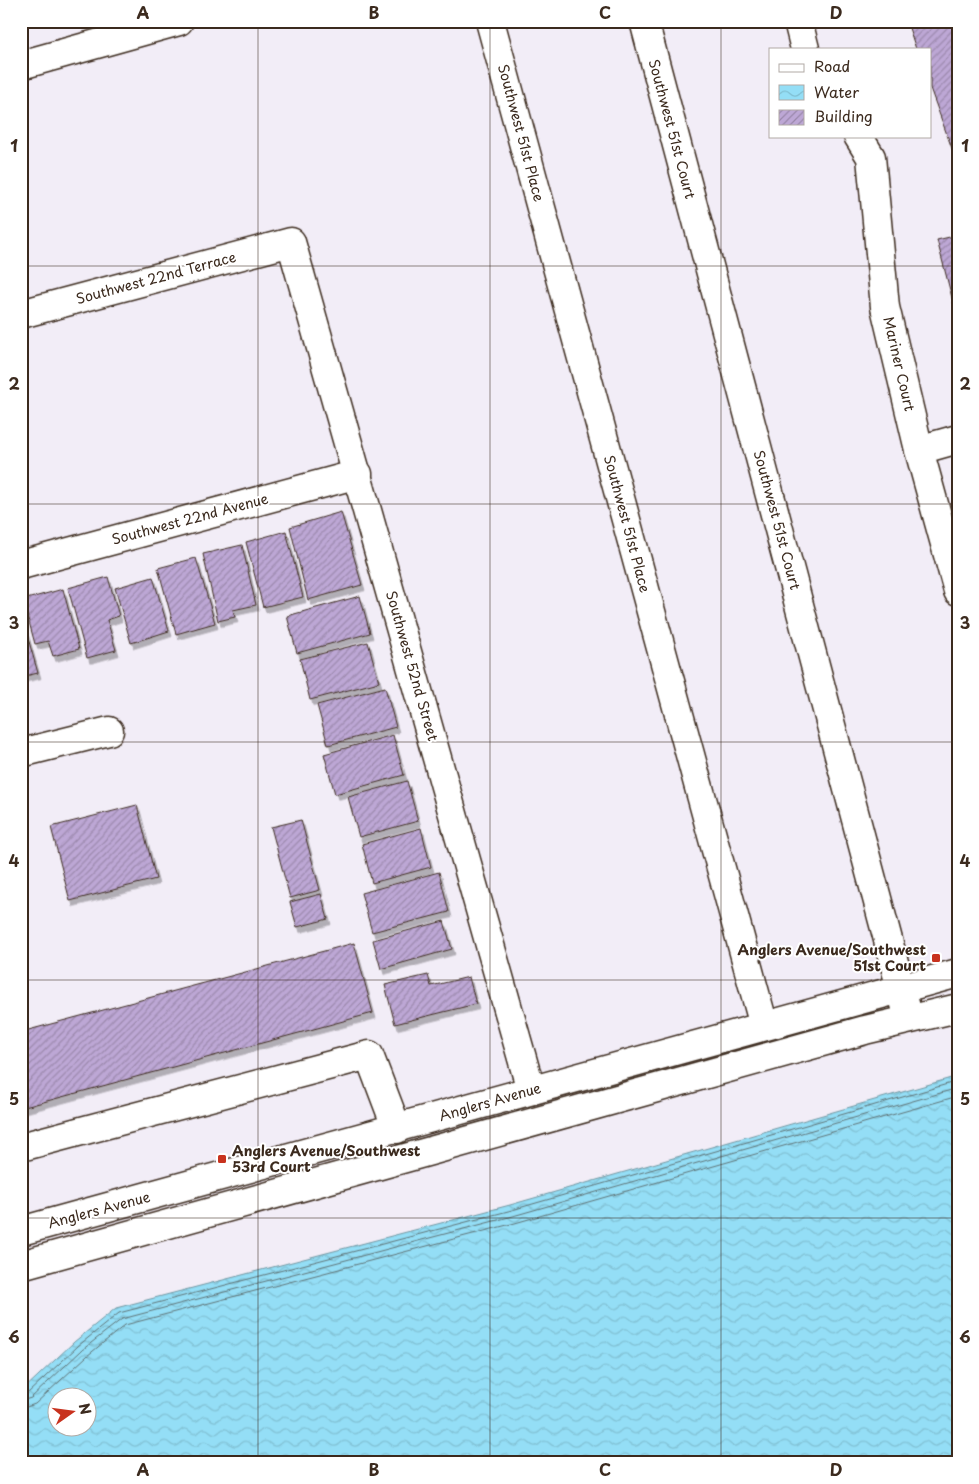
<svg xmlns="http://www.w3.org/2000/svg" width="979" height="1484" font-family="'Playpen Sans',sans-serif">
	<defs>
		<pattern id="water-waves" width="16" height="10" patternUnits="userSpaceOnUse" patternTransform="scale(1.25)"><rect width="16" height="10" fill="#94def6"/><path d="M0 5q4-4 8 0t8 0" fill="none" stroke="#80bfd2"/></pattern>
		<pattern id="building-hatch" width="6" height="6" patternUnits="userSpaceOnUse" patternTransform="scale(1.25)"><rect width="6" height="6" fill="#bda7d5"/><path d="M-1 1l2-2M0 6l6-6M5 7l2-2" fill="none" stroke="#9b88ac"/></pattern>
		<filter id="shadow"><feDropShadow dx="3" dy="5.5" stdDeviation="0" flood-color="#0004"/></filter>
	</defs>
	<rect width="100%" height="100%" fill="#f2edf7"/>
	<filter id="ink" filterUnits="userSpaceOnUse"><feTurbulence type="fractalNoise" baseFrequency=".02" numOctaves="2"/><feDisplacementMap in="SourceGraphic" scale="10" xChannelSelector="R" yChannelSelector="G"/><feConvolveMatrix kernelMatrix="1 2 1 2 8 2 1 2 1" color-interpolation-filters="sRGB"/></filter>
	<g filter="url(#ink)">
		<path fill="url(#water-waves)" stroke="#7096a0" fill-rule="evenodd" d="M958,1076v387h-937v-71l53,-50 42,-34 394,-103zM58,1396h30v30h-30z"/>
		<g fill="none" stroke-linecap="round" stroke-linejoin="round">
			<g stroke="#5f7274" stroke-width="1">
				<path d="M21,1395l6,-1 51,-48 41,-33 393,-103 446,-129"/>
				<path d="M21,1401l10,-3 51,-48 40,-31 391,-103 445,-128"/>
				<path d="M21,1409l14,-5 52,-48 38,-31 390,-102 443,-127"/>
			</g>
		</g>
		<g fill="url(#building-hatch)" stroke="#3b2a1e" filter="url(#shadow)">
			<path d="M958,21v144l-28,-77v-39h-14l-9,-27z"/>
			<path d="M958,235v86l-21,-81z"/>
			<path d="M341,512l21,73 -54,15 -18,-73z"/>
			<path d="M286,531l17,66 -40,10 -17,-65z"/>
			<path d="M242,545l14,60 -23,5 2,7 -17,4 -15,-67z"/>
			<path d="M196,558l19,65 -39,11 -18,-66z"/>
			<path d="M108,577l11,39 -12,4 9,30 -29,8 -19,-70z"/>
			<path d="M153,577l16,54 -38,12 -16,-55z"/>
			<path d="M63,589l16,60 -26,7 -5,-15 -13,3 -12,-44z"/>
			<path d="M360,596l10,37 -73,20 -10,-37z"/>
			<path d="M21,614l17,59 -17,4z"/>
			<path d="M368,642l11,40 -69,18 -10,-41z"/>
			<path d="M385,687l11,40 -68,18 -11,-40z"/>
			<path d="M393,735l11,40 -69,19 -11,-40z"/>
			<path d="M407,781l11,40 -59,16 -11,-40z"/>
			<path d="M137,805l19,74 -86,22 -19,-74z"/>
			<path d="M301,820l19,70 -30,8 -19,-71z"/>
			<path d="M421,828l10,39 -59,16 -10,-39z"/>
			<path d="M439,872l10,40 -77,20 -11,-39z"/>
			<path d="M321,894l7,25 -31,8 -7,-25z"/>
			<path d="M444,921l8,28 -71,20 -8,-29z"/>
			<path d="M354,943l19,70 -352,95v-76z"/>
			<path d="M428,975l3,11 38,-9 7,27 -81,20 -10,-39z"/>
		</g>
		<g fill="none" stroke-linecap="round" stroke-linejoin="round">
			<g stroke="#3b2a1e" stroke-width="31">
				<g id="minor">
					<path d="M490,21l274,1005"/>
					<path d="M644,21l265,998"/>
					<path d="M798,21l7,28"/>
					<path d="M21,65l158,-44"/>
					<path d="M858,136l13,21 14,150 34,143 39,141"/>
					<path d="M21,314l270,-72 240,848"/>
					<path d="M919,450l39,-11"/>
					<path d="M21,565l337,-91"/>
					<path d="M21,753l88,-22"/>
					<path d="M21,1147l348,-92 28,74"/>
					<path d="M21,1231l937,-258"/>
					<path d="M21,1265l844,-235 93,-22"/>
				</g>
			</g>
			<use href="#minor" stroke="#fff" stroke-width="28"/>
		</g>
	</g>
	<path fill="none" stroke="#3b2a1e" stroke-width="1" stroke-opacity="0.55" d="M258,21v1442M490,21v1442M721,21v1442M21,266h937M21,504h937M21,742h937M21,980h937M21,1218h937"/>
	<g fill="#c8321e" stroke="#fff" stroke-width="2">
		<rect x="931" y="953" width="10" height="10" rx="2.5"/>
		<rect x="217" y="1154" width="10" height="10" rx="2.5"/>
	</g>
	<g text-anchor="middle" stroke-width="4" stroke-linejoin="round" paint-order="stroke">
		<g font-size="14" fill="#3b2a1e" stroke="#fff">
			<text transform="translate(672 129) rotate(75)" y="5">Southwest 51st Court</text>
			<text transform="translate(521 133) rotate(75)" y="5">Southwest 51st Place</text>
			<text transform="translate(156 278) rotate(-15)" y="5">Southwest 22nd Terrace</text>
			<text transform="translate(899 364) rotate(77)" y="5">Mariner Court</text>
			<text transform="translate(190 519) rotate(-15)" y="5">Southwest 22nd Avenue</text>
			<text transform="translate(777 520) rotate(75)" y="5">Southwest 51st Court</text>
			<text transform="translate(627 524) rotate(75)" y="5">Southwest 51st Place</text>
			<text transform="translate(412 666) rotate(74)" y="5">Southwest 52nd Street</text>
			<text transform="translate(490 1102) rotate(-16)" y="5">Anglers Avenue</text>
			<text transform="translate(99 1210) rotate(-15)" y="5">Anglers Avenue</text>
		</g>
		<g font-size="14" font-weight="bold" fill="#3b2a1e" stroke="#fff" text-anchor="end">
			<text x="926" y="955">Anglers Avenue/Southwest<tspan x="926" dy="16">51st Court</tspan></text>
			<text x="232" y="1156" text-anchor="start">Anglers Avenue/Southwest<tspan x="232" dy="16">53rd Court</tspan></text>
		</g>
	</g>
	<rect width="979" height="1484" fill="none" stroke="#fff" stroke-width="55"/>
	<rect x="769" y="48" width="162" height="90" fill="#ffffff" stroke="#b1aaa5"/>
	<rect x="779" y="64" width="25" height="8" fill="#ffffff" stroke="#b1aaa5"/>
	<text x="814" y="72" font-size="15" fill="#3b2a1e">Road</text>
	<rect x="779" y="85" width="25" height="15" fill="url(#water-waves)" stroke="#b1aaa5"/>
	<text x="814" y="98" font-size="15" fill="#3b2a1e">Water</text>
	<rect x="779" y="110" width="25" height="15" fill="url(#building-hatch)" stroke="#b1aaa5"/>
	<text x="814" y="122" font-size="15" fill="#3b2a1e">Building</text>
	<g transform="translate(72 1412) rotate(76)"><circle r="24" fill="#ffffff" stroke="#b1aaa5"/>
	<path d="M0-4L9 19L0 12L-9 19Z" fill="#c8321e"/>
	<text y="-8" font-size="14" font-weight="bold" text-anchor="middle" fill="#3b2a1e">N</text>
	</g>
	<rect x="28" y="28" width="924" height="1428" fill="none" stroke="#3b2a1e" stroke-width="2"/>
	<g font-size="16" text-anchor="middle" font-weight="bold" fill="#3b2a1e">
		<text x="143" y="19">A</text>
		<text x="374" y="19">B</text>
		<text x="605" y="19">C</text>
		<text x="836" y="19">D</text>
		<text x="14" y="152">1</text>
		<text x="965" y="152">1</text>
		<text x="14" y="390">2</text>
		<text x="965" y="390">2</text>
		<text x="14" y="629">3</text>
		<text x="965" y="629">3</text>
		<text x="14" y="867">4</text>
		<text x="965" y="867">4</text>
		<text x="14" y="1105">5</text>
		<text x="965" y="1105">5</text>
		<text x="14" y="1343">6</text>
		<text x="965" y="1343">6</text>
		<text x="143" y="1476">A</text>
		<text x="374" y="1476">B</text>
		<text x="605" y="1476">C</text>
		<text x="836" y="1476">D</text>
	</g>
</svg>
